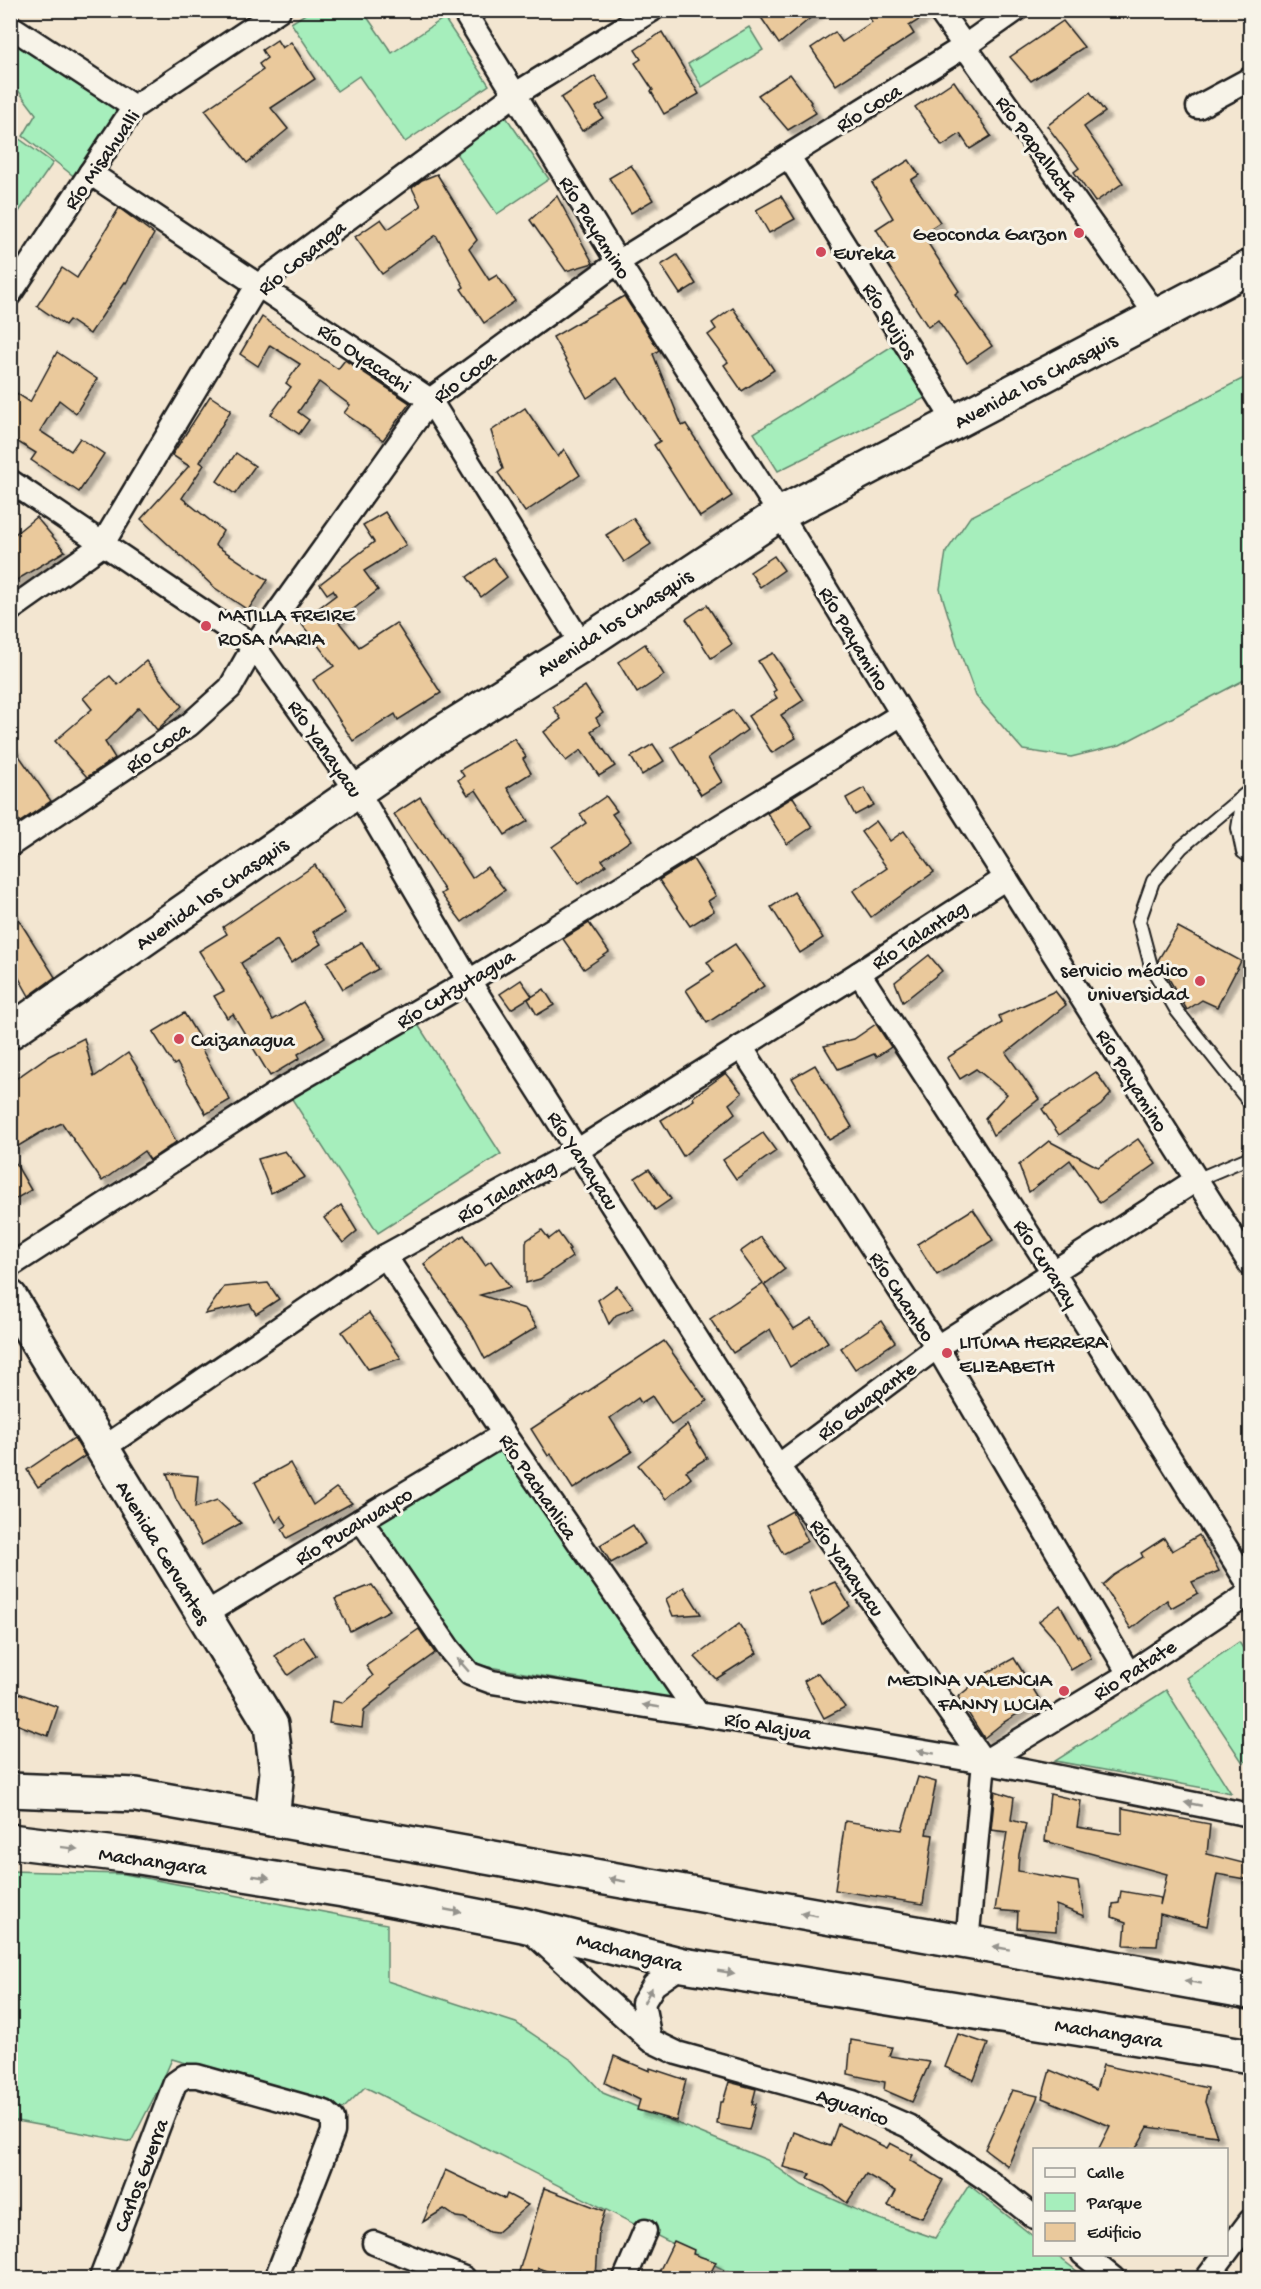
<svg xmlns="http://www.w3.org/2000/svg" width="1261" height="2289" font-family="'Gochi Hand',sans-serif">
	<defs>
		<filter id="shadow"><feDropShadow dx="5.5" dy="5.5" stdDeviation="1.5" flood-color="#0004"/></filter>
	</defs>
	<rect width="100%" height="100%" fill="#f3e6d1"/>
	<filter id="ink" filterUnits="userSpaceOnUse"><feTurbulence type="fractalNoise" baseFrequency=".0167" numOctaves="2"/><feDisplacementMap in="SourceGraphic" scale="12" xChannelSelector="R" yChannelSelector="G"/><feConvolveMatrix kernelMatrix="1 2 1 2 8 2 1 2 1" color-interpolation-filters="sRGB"/></filter>
	<g filter="url(#ink)">
		<g fill="#a6eebc" stroke="#61856c" stroke-width="1.5">
			<path d="M310,11h53l29,42 52,-35 45,67 -84,57 -46,-66 -22,15 -46,-68z"/>
			<path d="M749,27l14,23 -61,37 -14,-23z"/>
			<path d="M10,41l108,70 -42,67 -53,-42 13,-22 -25,-33z"/>
			<path d="M504,114l45,65 -52,35 -44,-65z"/>
			<path d="M11,133l42,30 -42,60z"/>
			<path d="M892,346l33,52 -147,73 -24,-38z"/>
			<path d="M1250,375v302l-130,68 -49,12 -48,-7 -47,-54 -19,-52 -17,-55 6,-37 24,-35z"/>
			<path d="M415,1020l86,134 -123,79 -86,-134z"/>
			<path d="M501,1443l171,255 -200,-34 -101,-142z"/>
			<path d="M1239,1642l11,17v99l-7,5 -56,-85z"/>
			<path d="M1166,1690l65,103 -176,-32z"/>
			<path d="M11,1871l113,3 263,50v57l129,42 57,38 30,32 164,67 35,25 66,30 67,23 34,-53 65,52v17l22,1 30,23h-346l-375,-191 -22,22 -171,-50 -11,25 -30,58 -120,-22z"/>
		</g>
		<g fill="#eac99c" stroke="#1c1c1c" stroke-width="1.5" filter="url(#shadow)">
			<path d="M756,10h64l-41,34z"/>
			<path d="M865,10h61l1,5 -18,11 5,8 -78,51 -25,-37 24,-16 7,10 30,-20z"/>
			<path d="M1063,21l21,26 -53,34 -21,-24z"/>
			<path d="M662,32l37,62 -35,20 -13,-23 2,-1 -18,-27 6,-4 -6,-9z"/>
			<path d="M277,40l5,8 9,-6 24,37 -44,29 17,21 -41,34 -42,-53 58,-40 -4,-6 8,-6 -5,-8z"/>
			<path d="M790,74l21,28 -1,1 6,10 -28,17 -30,-35z"/>
			<path d="M595,76l15,23 -14,8 7,11 -21,13 -21,-33z"/>
			<path d="M954,81l37,55 -21,13 -10,-15 -18,12 -27,-39z"/>
			<path d="M1090,92l15,20 -21,15 39,56 -28,19 -21,-30 5,-4 -32,-42z"/>
			<path d="M909,160l10,15 -8,5 29,42 -18,12 37,57 -4,3 37,52 -25,17 -29,-43 -10,7 -44,-68 8,-5 -16,-25 17,-11 -21,-35z"/>
			<path d="M631,165l22,35 -22,13 -22,-35z"/>
			<path d="M437,174l40,66 -8,9 20,31 8,-5 18,26 -31,22 -23,-34 3,-2 -28,-52 -54,39 -27,-37 26,-18 7,10 33,-23 -9,-18 10,-8z"/>
			<path d="M557,196l36,67 -27,8 -36,-51z"/>
			<path d="M781,196l14,23 -26,14 -13,-23z"/>
			<path d="M119,208l35,26 -28,49 -1,-1 -35,52 -21,-14 -4,5 -28,-19 25,-38 15,10z"/>
			<path d="M677,255l19,29 -16,10 -19,-29z"/>
			<path d="M624,296l35,54 -6,4 29,72 4,-2 46,72 -32,21 -46,-72 6,-4 -43,-63 -30,20 -34,-61z"/>
			<path d="M733,308l41,62 -32,21 -18,-26 4,-3 -20,-27 8,-6 -4,-6z"/>
			<path d="M262,317l76,52 7,-9 65,43 -27,37 -39,-27 6,-8 -31,-23 -21,30 11,8 -10,14 -28,-20 20,-27 -5,-4 14,-19 -30,-19 -12,21 -18,-12z"/>
			<path d="M57,352l40,27 -21,34 -17,-13 -19,31 31,20 9,-13 24,16 -25,38 -48,-32 5,-7 -26,-16v-48l20,13z"/>
			<path d="M210,396l21,14 -31,52 4,3 -22,33 41,33 -8,14 53,35 -20,30 -33,-22 -74,-69 48,-53 -17,-11z"/>
			<path d="M525,408l33,49 6,-8 16,26 -55,37 -27,-39 5,-4 -12,-38z"/>
			<path d="M236,453l19,13 -20,28 -18,-13z"/>
			<path d="M385,512l21,33 -42,26 14,19 -40,31 21,26 37,-24 45,70 -43,27 -3,-6 -42,27 -40,-61 21,-14 -34,-44 36,-27 -3,-5 -6,4 -7,-10 54,-42 -11,-17z"/>
			<path d="M36,517l29,34 -55,33v-46z"/>
			<path d="M633,518l18,26 -27,18 -18,-27z"/>
			<path d="M774,556l10,14 -24,17 -10,-15z"/>
			<path d="M494,558l13,19 -26,20 -14,-20z"/>
			<path d="M707,605l25,39 -21,14 -25,-39z"/>
			<path d="M645,644l19,31 -27,18 -19,-31z"/>
			<path d="M773,653l31,47 -23,15 15,23 -24,15 -24,-37 29,-18 -4,-6 3,-2 -18,-29z"/>
			<path d="M146,661l36,45 -25,24 -18,-23 -34,35 10,16 -28,19 -32,-36 37,-32 -9,-11 27,-22 8,9z"/>
			<path d="M585,686l18,27 -7,5 4,7 -9,6 24,35 -16,10 -18,-26 -15,11 -22,-29 17,-13 -8,-12z"/>
			<path d="M733,710l14,20 -39,28 14,24 -21,13 -29,-48z"/>
			<path d="M514,738l12,19 -3,2 8,14 -24,15 21,33 -23,14 -29,-45 -8,5 -10,-15 6,-4 -4,-6z"/>
			<path d="M10,743l41,58 -31,21 -10,-13z"/>
			<path d="M653,744l11,17 -22,14 -11,-18z"/>
			<path d="M864,788l10,17 -19,10 -9,-17z"/>
			<path d="M606,796l11,15 -5,3 19,26 -29,20 4,5 -28,19 -26,-37 34,-24 -6,-9z"/>
			<path d="M420,797l52,81 15,-11 18,23 -43,32 -21,-28 4,-3 -51,-77z"/>
			<path d="M793,797l19,30 -25,17 -20,-31z"/>
			<path d="M876,821l14,20 14,-10 30,41 -63,45 -18,-26 34,-23 -26,-36z"/>
			<path d="M693,859l23,37 -8,5 6,10 -24,15 -31,-46z"/>
			<path d="M315,865l30,48 -32,19 8,12 -30,19 -14,-23 -36,23 32,57 30,-18 22,35 -27,17 2,4 -30,18 -37,-62 -6,4 -13,-22 10,-5 -25,-40 28,-17 -4,-7z"/>
			<path d="M794,892l29,46 -23,15 -29,-46z"/>
			<path d="M10,906l45,71 -26,19 -19,-34z"/>
			<path d="M589,923l20,29 -25,17 -21,-30z"/>
			<path d="M1178,927l63,34 -24,46 -15,-7 -15,10 -29,-50z"/>
			<path d="M362,942l16,27 -35,20 -16,-27z"/>
			<path d="M735,944l29,42 -57,37 -21,-33 28,-18 -7,-10z"/>
			<path d="M929,955l13,16 -39,31 -8,-20z"/>
			<path d="M521,980l11,16 -21,13 -11,-15z"/>
			<path d="M544,989l10,16 -17,10 -9,-16z"/>
			<path d="M1055,991l11,14 -60,48 33,46 -46,36 -8,-17 22,-24 -31,-25 -16,10 -13,-21 55,-35 -3,-7z"/>
			<path d="M184,1013l20,33 -3,2 29,52 -24,14 -29,-51 -3,2 -21,-33z"/>
			<path d="M876,1024l15,23 -15,10 -2,-3 -36,15 -14,-23 30,-7z"/>
			<path d="M84,1038l10,39 34,-24 14,22 34,67 -26,18 -6,-9 -42,30 -40,-58 -22,10 -30,18v-68l37,-26z"/>
			<path d="M815,1065l37,62 -23,13 -37,-62z"/>
			<path d="M1096,1072l15,22 -10,11 -42,30 -17,-26z"/>
			<path d="M726,1073l16,20 -13,11 6,9 -52,43 -22,-36 33,-20 -1,-3z"/>
			<path d="M763,1133l13,18 -40,28 -13,-19z"/>
			<path d="M1138,1139l18,25 -56,39 -30,-43 -41,32 -10,-27 30,-24 49,26z"/>
			<path d="M285,1151l20,26 -34,16 -13,-34z"/>
			<path d="M10,1154l21,36 -21,12z"/>
			<path d="M649,1169l22,30 -16,11 -20,-32z"/>
			<path d="M341,1205l16,26 -14,12 -19,-25z"/>
			<path d="M973,1209l20,31 -56,35 -20,-31z"/>
			<path d="M542,1230l7,9 9,-7 12,17 -2,1 4,7 -32,22 -14,4v-40l1,-3z"/>
			<path d="M464,1235l21,30 6,-4 19,26 -30,8 45,14 12,18 -52,32 -14,-27 -47,-68z"/>
			<path d="M761,1237l24,32 -21,16 30,44 18,-11 16,24 -38,25 -20,-38 -37,24 -23,-34 53,-36 -23,-31z"/>
			<path d="M268,1283l11,16 -23,15 -6,-10 -45,10 19,-27z"/>
			<path d="M617,1286l17,22 -18,7 -7,9 -11,-24z"/>
			<path d="M369,1313l32,45 -33,11 -26,-37z"/>
			<path d="M881,1321l14,21 -40,27 -14,-21z"/>
			<path d="M664,1341l43,60 -36,24 -19,-29 -11,7 -3,-5 -28,20 22,34 -59,37 -22,-35 -3,2 -17,-27z"/>
			<path d="M687,1425l20,33 -21,13 5,7 -25,21 -28,-34z"/>
			<path d="M74,1438l11,18 -47,31 -11,-17z"/>
			<path d="M290,1463l23,42 23,-17 16,15 -65,35 -5,-9 5,-4 -6,-9 -5,6 -21,-40z"/>
			<path d="M167,1473l31,3 -3,32 22,-8 24,23 -39,22 -26,-46z"/>
			<path d="M792,1511l16,30 -25,13 -16,-29z"/>
			<path d="M633,1525l12,19 -34,19 -11,-18z"/>
			<path d="M1199,1535l20,36 -27,11 6,11 -27,15 -4,-8 -36,29 -28,-44 11,-10 29,-18 -2,-4 23,-15 8,13z"/>
			<path d="M835,1582l15,24 -28,19 -13,-32z"/>
			<path d="M372,1585l18,25 -40,21 -15,-32z"/>
			<path d="M684,1587l17,27 -28,2 -7,-17z"/>
			<path d="M1060,1605l18,32 2,-1 11,22 -20,12 -18,-33 -14,-16z"/>
			<path d="M739,1624l18,29 -41,26 -21,-22z"/>
			<path d="M419,1629l16,24 -44,32 1,2 -28,23 -2,18 -33,-5 3,-22 10,2 31,-27 -7,-10z"/>
			<path d="M303,1636l13,19 -28,20 -13,-19z"/>
			<path d="M1014,1658l26,42 -36,22 -20,16 -26,-41 29,-24z"/>
			<path d="M818,1673l27,34 -21,11 -20,-37z"/>
			<path d="M10,1690l48,17 -10,29 -32,-12 3,-8 -9,-1z"/>
			<path d="M918,1777l18,5 -10,52 7,1 -10,69 -88,-14 10,-69 57,9z"/>
			<path d="M995,1791l19,6 -3,23 15,4 -7,30 -1,17 60,11 6,34 -28,-11v26l-39,-3 1,-16 -23,-2 12,-78 -16,-2z"/>
			<path d="M1050,1794l31,7 -4,26 45,7v-26l88,16 -3,30 44,11v15l-34,-6 -10,52 -47,-12 -3,32 -33,-1 2,-23 -14,-5 1,-13 6,-1 2,-12 40,7 -1,7 7,-31 -122,-33z"/>
			<path d="M958,2034l30,10 -14,36 -29,-13z"/>
			<path d="M851,2040l41,7 -3,9 41,6 -18,40 -28,-12 1,-8 -37,-8z"/>
			<path d="M614,2056l36,15v-3l36,12 -10,41 -39,-11 3,-10 -35,-17z"/>
			<path d="M1103,2065l105,23 -3,14 12,34 -69,-9 -13,23h-37l12,-24 -68,-28 8,-28 46,20z"/>
			<path d="M729,2082l27,7 -4,15h4l-7,26 -32,-6 3,-22h3z"/>
			<path d="M1012,2090l26,6 -30,70 -23,-17z"/>
			<path d="M838,2124l49,24 3,-5 23,12 -3,5 33,20 -21,38 -34,-12 8,-15 -30,-17 -19,29 -23,-17 -16,-7 3,-5 -28,-7 11,-35 36,14z"/>
			<path d="M445,2170l60,29 2,-5 21,11 -32,28 -7,-1 -25,-14 -8,-1 -12,-8 -21,13z"/>
			<path d="M544,2188l61,23 -6,18 -3,49h-29l-29,-10 -3,10h-18z"/>
			<path d="M674,2241l20,9 -1,4 23,8 -8,16h-52z"/>
		</g>
		<g fill="none" stroke-linecap="round" stroke-linejoin="round">
			<g stroke="#1c1c1c" stroke-width="16">
				<g id="lane">
					<path d="M1250,790l-69,58 -28,33 -14,40 12,45 26,45 73,92"/>
					<path d="M1243,798l-5,30 5,24 7,5"/>
					<path d="M1196,1180l54,-23"/>
				</g>
			</g>
			<g stroke="#1c1c1c" stroke-width="27">
				<g id="street">
					<path d="M463,10l155,252 162,252 122,200 348,550"/>
					<path d="M939,10l218,306"/>
					<path d="M10,26l124,81"/>
					<path d="M1198,107l52,-28"/>
					<path d="M789,157l166,265"/>
					<path d="M90,173l340,227 152,245"/>
					<path d="M10,294l124,-187 145,-97"/>
					<path d="M10,481l244,165 104,146 111,189 309,485 206,296 -17,181"/>
					<path d="M10,610l92,-65 155,-259 257,-191 138,-85"/>
					<path d="M10,845l179,-120 41,-37 24,-42 176,-246 188,-138 347,-216 51,-36"/>
					<path d="M859,973l194,299 197,314"/>
					<path d="M741,1047l196,300 192,327"/>
					<path d="M385,1256l119,178 194,280"/>
					<path d="M10,1266l270,-175 189,-110 433,-267"/>
					<path d="M102,1449l283,-193 193,-106 281,-177 147,-95"/>
					<path d="M778,1466l159,-119 259,-167"/>
					<path d="M361,1520l88,129 21,25 22,8 206,32 286,48 266,53"/>
					<path d="M203,1615l301,-181"/>
					<path d="M984,1762l145,-88 121,-81"/>
					<path d="M527,1928l123,112 27,13 176,49 55,24 78,53 48,38"/>
					<path d="M650,2040l-7,-37 11,-18 29,-20"/>
					<path d="M374,2243l90,35"/>
					<path d="M1226,2253l24,-32"/>
					<path d="M1083,2254l30,24"/>
					<path d="M101,2278l74,-195 10,-7h12l128,36 8,7v13l-57,146"/>
					<path d="M625,2278l20,-47"/>
					<path d="M1207,2278l18,-24"/>
				</g>
			</g>
			<g stroke="#1c1c1c" stroke-width="38">
				<g id="secondary">
					<path d="M10,1032l425,-295 147,-92 198,-131 470,-247"/>
					<path d="M10,1297l261,428 6,47 -5,47"/>
					<path d="M10,1790l126,5 1114,197"/>
					<path d="M10,1841l123,15 210,34 180,35 160,40 567,91"/>
				</g>
			</g>
			<use href="#lane" stroke="#f7f3e8" stroke-width="12"/>
			<use href="#street" stroke="#f7f3e8" stroke-width="22"/>
			<use href="#secondary" stroke="#f7f3e8" stroke-width="33"/>
		</g>
		<defs><path id="oneway-solid" d="M-6-.8H1V-3.2L6.5 0L1 3.2V.8H-6Z" transform="scale(1.5)"/></defs>
		<g fill="#94928c">
			<use href="#oneway-solid" transform="translate(463 1665) rotate(-131)"/>
			<use href="#oneway-solid" transform="translate(651 1706) rotate(-171)"/>
			<use href="#oneway-solid" transform="translate(926 1752) rotate(-170)"/>
			<use href="#oneway-solid" transform="translate(1193 1804) rotate(-169)"/>
			<use href="#oneway-solid" transform="translate(69 1848) rotate(7)"/>
			<use href="#oneway-solid" transform="translate(261 1877) rotate(9)"/>
			<use href="#oneway-solid" transform="translate(617 1880) rotate(-170)"/>
			<use href="#oneway-solid" transform="translate(453 1911) rotate(11)"/>
			<use href="#oneway-solid" transform="translate(809 1914) rotate(-170)"/>
			<use href="#oneway-solid" transform="translate(1001 1948) rotate(-170)"/>
			<use href="#oneway-solid" transform="translate(726 1972) rotate(9)"/>
			<use href="#oneway-solid" transform="translate(1193 1982) rotate(-170)"/>
			<use href="#oneway-solid" transform="translate(648 1995) rotate(-62)"/>
		</g>
	</g>
	<g fill="#d1495b" stroke="#f7f3e8" stroke-width="2">
		<circle cx="1079" cy="233" r="6"/>
		<circle cx="821" cy="252" r="6"/>
		<circle cx="206" cy="626" r="6"/>
		<circle cx="1200" cy="981" r="6"/>
		<circle cx="179" cy="1039" r="6"/>
		<circle cx="947" cy="1353" r="6"/>
		<circle cx="1064" cy="1691" r="6"/>
	</g>
	<g text-anchor="middle" stroke-width="6" stroke-linejoin="round" paint-order="stroke">
		<g font-size="21" fill="#1c1c1c" stroke="#f7f3e8">
			<text transform="translate(868 107) rotate(-32)" y="7">Río Coca</text>
			<text transform="translate(1038 148) rotate(54)" y="7">Río Papallacta</text>
			<text transform="translate(101 159) rotate(-55)" y="7">Río Misahualli</text>
			<text transform="translate(596 227) rotate(58)" y="7">Río Payamino</text>
			<text transform="translate(301 257) rotate(-39)" y="7">Río Cosanga</text>
			<text transform="translate(891 320) rotate(58)" y="7">Río Quijos</text>
			<text transform="translate(365 357) rotate(34)" y="7">Río Oyacachi</text>
			<text transform="translate(464 376) rotate(-37)" y="7">Río Coca</text>
			<text transform="translate(1035 380) rotate(-28)" y="7">Avenida los Chasquis</text>
			<text transform="translate(614 622) rotate(-33)" y="7">Avenida los Chasquis</text>
			<text transform="translate(855 638) rotate(59)" y="7">Río Payamino</text>
			<text transform="translate(157 747) rotate(-35)" y="7">Río Coca</text>
			<text transform="translate(326 748) rotate(55)" y="7">Río Yanayacu</text>
			<text transform="translate(211 893) rotate(-35)" y="7">Avenida los Chasquis</text>
			<text transform="translate(919 934) rotate(-33)" y="7">Río Talantag</text>
			<text transform="translate(455 988) rotate(-31)" y="7">Río Cutzutagua</text>
			<text transform="translate(1133 1080) rotate(58)" y="7">Río Payamino</text>
			<text transform="translate(584 1160) rotate(57)" y="7">Río Yanayacu</text>
			<text transform="translate(506 1190) rotate(-29)" y="7">Río Talantag</text>
			<text transform="translate(1047 1263) rotate(57)" y="7">Río Curaray</text>
			<text transform="translate(903 1296) rotate(57)" y="7">Río Chambo</text>
			<text transform="translate(866 1400) rotate(-37)" y="7">Río Guapante</text>
			<text transform="translate(539 1486) rotate(56)" y="7">Río Pachanlica</text>
			<text transform="translate(353 1525) rotate(-31)" y="7">Río Pucahuayco</text>
			<text transform="translate(164 1552) rotate(59)" y="7">Avenida Cervantes</text>
			<text transform="translate(848 1567) rotate(55)" y="7">Río Yanayacu</text>
			<text transform="translate(1134 1669) rotate(-33)" y="7">Rio Patate</text>
			<text transform="translate(768 1725) rotate(10)" y="7">Río Alajua</text>
			<text transform="translate(153 1860) rotate(8)" y="7">Machangara</text>
			<text transform="translate(630 1951) rotate(14)" y="7">Machangara</text>
			<text transform="translate(1109 2032) rotate(9)" y="7">Machangara</text>
			<text transform="translate(853 2106) rotate(20)" y="7">Aguarico</text>
			<text transform="translate(140 2175) rotate(-69)" y="7">Carlos Guerra</text>
		</g>
		<g font-size="21" fill="#1c1c1c" stroke="#f7f3e8" text-anchor="start">
			<text x="1067" y="240" text-anchor="end">Geoconda Garzon</text>
			<text x="833" y="259">Eureka</text>
			<text x="218" y="621">MATILLA FREIRE<tspan x="218" dy="24">ROSA MARIA</tspan></text>
			<text x="1188" y="976" text-anchor="end">servicio médico<tspan x="1188" dy="24">universidad</tspan></text>
			<text x="191" y="1046">Caizanagua</text>
			<text x="959" y="1348">LITUMA HERRERA<tspan x="959" dy="24">ELIZABETH</tspan></text>
			<text x="1052" y="1686" text-anchor="end">MEDINA VALENCIA<tspan x="1052" dy="24">FANNY LUCIA</tspan></text>
		</g>
	</g>
	<rect width="1261" height="2289" fill="none" stroke="#f7f3e8" stroke-width="36"/>
	<rect x="18" y="18" width="1225" height="2253" fill="none" stroke="#1c1c1c" stroke-width="2" filter="url(#ink)"/>
	<rect x="1033" y="2148" width="195" height="108" fill="#f7f3e8" stroke="#9f9d96" stroke-width="1.5"/>
	<rect x="1045" y="2168" width="30" height="9" fill="#f7f3e8" stroke="#9f9d96" stroke-width="1.5"/>
	<text x="1087" y="2178" font-size="18" fill="#1c1c1c">Calle</text>
	<rect x="1045" y="2193" width="30" height="18" fill="#a6eebc" stroke="#9f9d96" stroke-width="1.5"/>
	<text x="1087" y="2208" font-size="18" fill="#1c1c1c">Parque</text>
	<rect x="1045" y="2223" width="30" height="18" fill="#eac99c" stroke="#9f9d96" stroke-width="1.5"/>
	<text x="1087" y="2238" font-size="18" fill="#1c1c1c">Edificio</text>
</svg>
